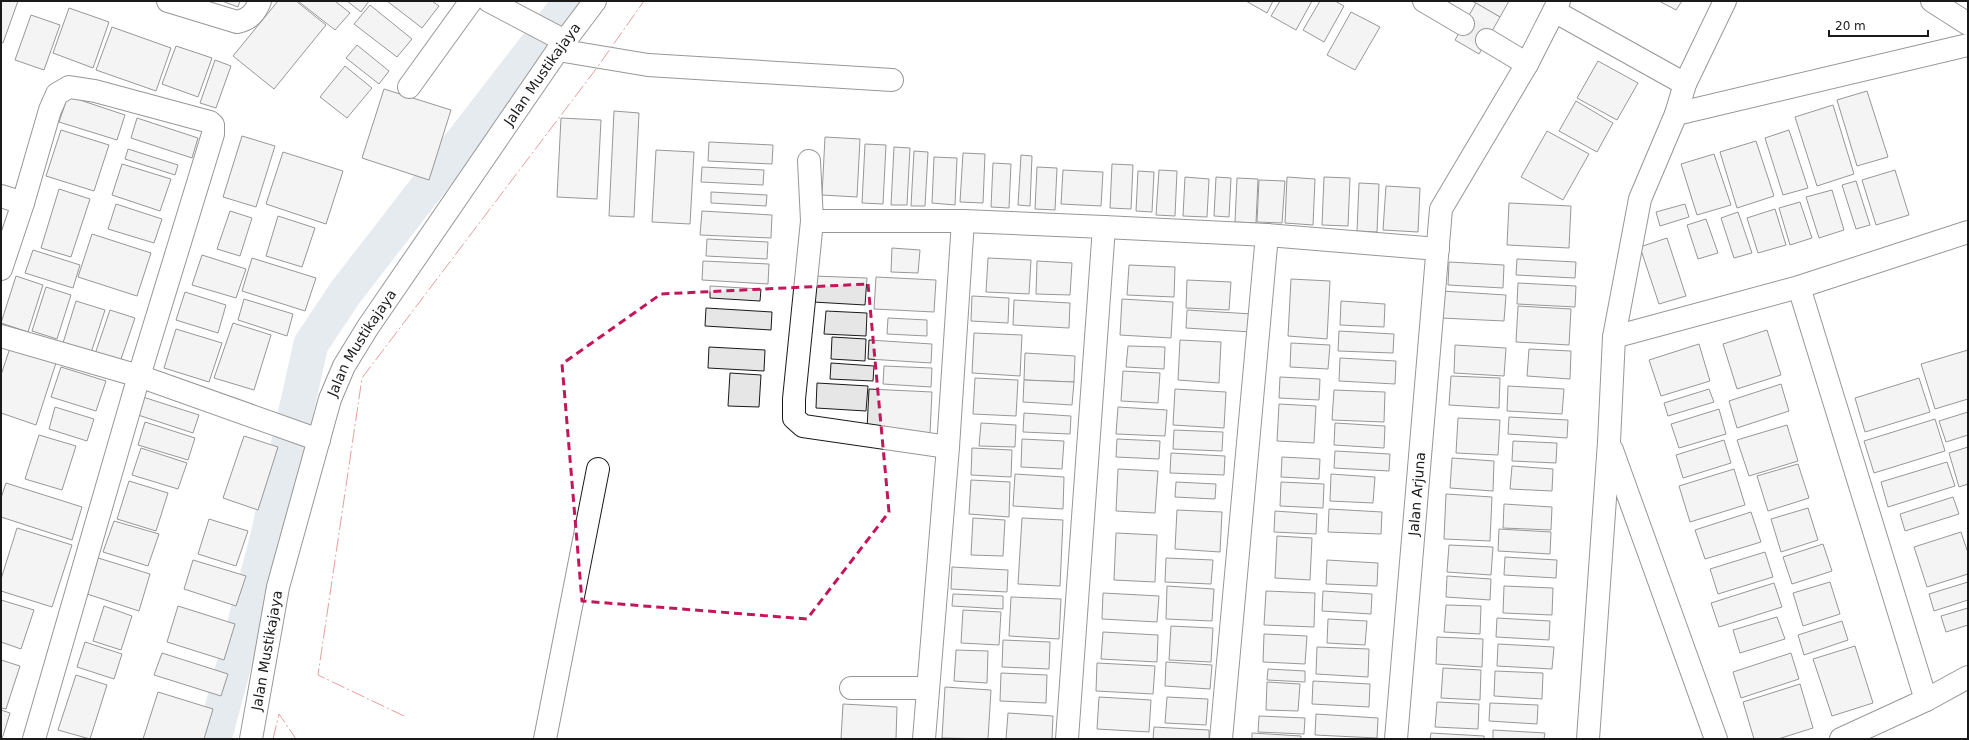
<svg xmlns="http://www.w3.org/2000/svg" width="1969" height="740" font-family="'DejaVu Sans',sans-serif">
	<rect width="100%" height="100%" fill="#fff"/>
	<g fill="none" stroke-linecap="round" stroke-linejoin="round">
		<path stroke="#c6d2dc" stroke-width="35" d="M214,739l52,-195 45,-200 34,-51 226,-292"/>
	</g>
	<g fill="#e6e6e6" stroke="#1a1a1a">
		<path d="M1,1h17l-15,42 -2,-1z"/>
		<path d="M222,1h18l-2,6z"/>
		<path d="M278,1h18l30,24 -52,64 -41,-33z"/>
		<path d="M298,1h37l15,12 -15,17z"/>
		<path d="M347,1h22l-8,11z"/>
		<path d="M387,1h45l7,5 -17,22z"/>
		<path d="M1246,1h27l-6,12z"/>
		<path d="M1280,1h32l-16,29 -25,-14z"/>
		<path d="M1320,1h15l9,5 -20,36 -21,-12z"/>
		<path d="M1472,1h37l-9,16z"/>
		<path d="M1659,1h23l-6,9z"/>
		<path d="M1476,3l24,14 -21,37 -24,-14z"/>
		<path d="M370,5l42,34 -15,18 -43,-33z"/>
		<path d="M69,8l40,14 -16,46 -40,-15z"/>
		<path d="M1351,12l29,15 -25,43 -28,-15z"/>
		<path d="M31,15l29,10 -16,45 -29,-10z"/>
		<path d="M112,27l59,21 -15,43 -60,-21z"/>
		<path d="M357,45l32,26 -10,13 -33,-26z"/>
		<path d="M176,46l36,12 -14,39 -36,-13z"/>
		<path d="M215,60l16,6 -15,42 -16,-5z"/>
		<path d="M1598,61l40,22 -21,37 -40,-22z"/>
		<path d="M345,66l27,22 -25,30 -27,-21z"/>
		<path d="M384,89l67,21 -22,70 -67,-22z"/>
		<path d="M1867,91l21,66 -31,9 -20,-66z"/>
		<path d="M68,96l57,19 -8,25 -58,-18z"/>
		<path d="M1576,101l37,22 -16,29 -38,-21z"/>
		<path d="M1833,105l21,69 -37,12 -22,-69z"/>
		<path d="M614,111l25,2 -5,104 -25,-1z"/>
		<path d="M137,118l61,20 -6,20 -61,-20z"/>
		<path d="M561,118l40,2 -4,79 -40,-2z"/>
		<path d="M61,130l48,15 -15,46 -48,-15z"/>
		<path d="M1789,130l19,58 -25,7 -18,-57z"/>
		<path d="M1547,131l42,23 -26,46 -42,-23z"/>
		<path d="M242,136l33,10 -19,61 -33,-10z"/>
		<path d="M825,137l35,2 -3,58 -35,-2z"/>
		<path d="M1756,141l18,55 -37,12 -17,-56z"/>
		<path d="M709,142l64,3 -1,19 -64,-3z"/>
		<path d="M865,144l21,1 -3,59 -21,-1z"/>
		<path d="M894,147l16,1 -3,57h-16z"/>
		<path d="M128,149l50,16 -3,10 -50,-16z"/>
		<path d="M656,150l38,2 -4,72 -38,-2z"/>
		<path d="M914,151l14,1 -3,54h-14z"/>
		<path d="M283,152l60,19 -17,53 -60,-20z"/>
		<path d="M963,153l22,1 -2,49 -23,-1z"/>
		<path d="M1714,154l17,51 -34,10 -16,-51z"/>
		<path d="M1021,155l11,1 -2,50 -12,-1z"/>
		<path d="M934,157l23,1 -2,47 -23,-2z"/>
		<path d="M993,163l18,1 -2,44 -18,-1z"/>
		<path d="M122,164l49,15 -11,32 -48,-16z"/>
		<path d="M1112,164l21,1 -2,44 -21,-1z"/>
		<path d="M702,167l62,3 -1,15 -62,-3z"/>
		<path d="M1037,167l20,1 -2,42 -20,-1z"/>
		<path d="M1063,170l40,2 -2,34 -40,-2z"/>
		<path d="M1159,170l18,1 -2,45 -19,-1z"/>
		<path d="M1895,170l14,45 -33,10 -14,-45z"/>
		<path d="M1138,171l16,1 -2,40 -16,-1z"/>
		<path d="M1185,177l24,2 -2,38 -24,-1z"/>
		<path d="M1216,177l15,1 -2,39 -15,-1z"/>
		<path d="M1287,177l28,2 -2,46 -28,-2z"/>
		<path d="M1324,177l26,1 -2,48 -26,-1z"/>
		<path d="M1237,178l21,1 -2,44 -21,-1z"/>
		<path d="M1259,180l26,1 -3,42 -25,-1z"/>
		<path d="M1856,181l14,44 -14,4 -14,-44z"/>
		<path d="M1359,183l20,1 -2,48 -20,-1z"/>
		<path d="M1386,186l34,2 -2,44 -35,-2z"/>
		<path d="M59,189l31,10 -19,58 -30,-9z"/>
		<path d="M1832,190l12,40 -25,8 -13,-41z"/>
		<path d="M711,192l56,3 -1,11 -55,-3z"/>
		<path d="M1800,202l12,36 -22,7 -11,-37z"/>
		<path d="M1509,203l62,3 -2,42 -62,-3z"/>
		<path d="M116,204l46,15 -8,24 -46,-14z"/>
		<path d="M1685,204l4,13 -29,9 -4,-14z"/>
		<path d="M1775,209l11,36 -28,8 -11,-35z"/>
		<path d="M230,211l22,7 -12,38 -23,-7z"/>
		<path d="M702,211l70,4 -1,23 -71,-3z"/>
		<path d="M1738,212l14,41 -18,5 -13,-40z"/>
		<path d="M278,216l37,12 -13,39 -36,-11z"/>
		<path d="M1706,219l12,34 -20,6 -11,-34z"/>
		<path d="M92,234l59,19 -14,43 -59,-19z"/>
		<path d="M1667,238l19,58 -27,8 -19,-57z"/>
		<path d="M707,239l61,3 -1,17 -61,-3z"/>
		<path d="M892,248l28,2 -2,23 -27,-1z"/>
		<path d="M33,250l47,15 -7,23 -48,-15z"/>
		<path d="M202,255l44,14 -10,29 -44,-13z"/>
		<path d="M252,258l64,20 -11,33 -63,-20z"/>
		<path d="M988,258l43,2 -2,34 -43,-2z"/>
		<path d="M1517,259l59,3 -1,16 -59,-3z"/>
		<path d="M703,261l66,3 -1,20 -66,-4z"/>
		<path d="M1037,261l35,2 -2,32 -34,-1z"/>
		<path d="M1449,262l55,3 -1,23 -55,-3z"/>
		<path d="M1129,265l46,2 -1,30 -47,-2z"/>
		<path d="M16,276l27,9 -15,47 -27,-9z"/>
		<path d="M814,276l53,2 -2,27 -52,-3z"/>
		<path d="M876,277l60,3 -2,32 -60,-3z"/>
		<path d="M1291,279l39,2 -3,58 -39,-3z"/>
		<path d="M1187,280l44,2 -2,28 -43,-2z"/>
		<path d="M1518,283l58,3 -1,21 -58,-3z"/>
		<path d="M710,286l51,3 -1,12 -50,-3z"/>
		<path d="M46,287l25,8 -14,44 -25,-8z"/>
		<path d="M1442,291l64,4 -2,26 -63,-3z"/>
		<path d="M185,292l41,13 -8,28 -42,-13z"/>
		<path d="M972,296l37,2 -1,25 -37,-2z"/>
		<path d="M244,299l49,15 -6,22 -49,-16z"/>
		<path d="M1122,299l51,3 -2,36 -51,-3z"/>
		<path d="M1014,300l56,3 -1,25 -56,-3z"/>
		<path d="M76,301l29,9 -14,43 -28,-10z"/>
		<path d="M1341,301l44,3 -1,23 -44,-2z"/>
		<path d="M1518,306l53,3 -2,36 -53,-3z"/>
		<path d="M706,308l66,4 -1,18 -66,-4z"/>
		<path d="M110,310l25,8 -15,44 -25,-8z"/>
		<path d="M1187,310l65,4 -1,18 -65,-4z"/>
		<path d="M826,311l41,2 -1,23 -42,-2z"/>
		<path d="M888,318l39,2v16l-40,-2z"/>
		<path d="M233,323l38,12 -17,55 -40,-12z"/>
		<path d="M176,329l46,14 -13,39 -45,-14z"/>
		<path d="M1767,330l14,45 -44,14 -14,-45z"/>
		<path d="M1339,331l55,3 -1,19 -55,-2z"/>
		<path d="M974,333l48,2 -2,41 -48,-3z"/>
		<path d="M832,337l34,2 -1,22 -34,-2z"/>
		<path d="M869,340l63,4 -1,19 -63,-4z"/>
		<path d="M1180,340l41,2 -2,41 -41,-3z"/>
		<path d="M1291,343l39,2 -2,24 -38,-2z"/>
		<path d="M1699,344l11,37 -49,15 -12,-36z"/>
		<path d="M1455,345l51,3 -2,28 -50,-3z"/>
		<path d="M1128,346l37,1 -1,22 -38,-2z"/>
		<path d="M709,347l56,3 -1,21 -56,-3z"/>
		<path d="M10,348l46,15 -20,62 -35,-12v-38z"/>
		<path d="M1529,349l42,2 -1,28 -43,-3z"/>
		<path d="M1968,350v49l-33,10 -14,-45z"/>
		<path d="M1025,353l50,3 -1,26 -50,-2z"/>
		<path d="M1340,358l56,3 -1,23 -56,-3z"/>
		<path d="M831,363l43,3 -1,15 -43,-2z"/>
		<path d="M884,366l48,2 -1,19 -48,-3z"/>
		<path d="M61,367l45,14 -10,30 -45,-14z"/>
		<path d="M1123,371l37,2 -2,30 -37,-2z"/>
		<path d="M730,373l31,2 -2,32 -31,-1z"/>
		<path d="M1451,376l49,2 -1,30 -50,-3z"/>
		<path d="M1280,377l40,2 -1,21 -40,-2z"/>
		<path d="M975,378l43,2 -2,36 -43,-2z"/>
		<path d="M1919,378l11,34 -65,20 -10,-34z"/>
		<path d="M1024,380l50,2 -2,23 -49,-3z"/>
		<path d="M817,383l51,3 -2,25 -50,-3z"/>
		<path d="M1781,384l8,27 -52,17 -8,-27z"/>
		<path d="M1508,386l56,3 -2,25 -55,-3z"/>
		<path d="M869,389l63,3 -2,41 -63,-4z"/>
		<path d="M1175,389l51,3 -2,36 -51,-3z"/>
		<path d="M1709,389l5,13 -46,14 -4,-13z"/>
		<path d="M1334,390l51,2 -1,30 -52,-2z"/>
		<path d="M143,397l56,18 -6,18 -55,-18z"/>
		<path d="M1279,404l37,2 -2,37 -37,-2z"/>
		<path d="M55,407l39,12 -7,22 -38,-12z"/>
		<path d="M1118,407l49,3 -2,26 -49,-2z"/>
		<path d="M1719,409l7,25 -47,14 -8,-24z"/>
		<path d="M1968,412v23l-22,7 -7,-21z"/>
		<path d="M1024,413l47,3 -1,18 -47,-2z"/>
		<path d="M1509,417l59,3 -1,18 -59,-4z"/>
		<path d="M1458,418l42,2 -2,35 -42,-2z"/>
		<path d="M1935,419l10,32 -71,22 -10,-32z"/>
		<path d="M145,422l50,16 -7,22 -50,-15z"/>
		<path d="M981,423l35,2 -1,22 -36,-1z"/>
		<path d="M1335,423l50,3 -1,22 -50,-3z"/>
		<path d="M1787,425l11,36 -49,15 -12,-36z"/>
		<path d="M1174,430l49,2 -1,19 -49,-2z"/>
		<path d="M39,435l37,11 -14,44 -37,-11z"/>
		<path d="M244,436l34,11 -20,63 -35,-12z"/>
		<path d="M1022,439l42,2 -2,28 -41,-2z"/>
		<path d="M1117,439l43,2 -1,18 -43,-2z"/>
		<path d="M1724,440l7,23 -48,15 -7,-23z"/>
		<path d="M1513,441l44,2 -1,20 -44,-2z"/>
		<path d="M1968,447v37l-9,3 -10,-34z"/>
		<path d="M141,448l46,15 -9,26 -46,-14z"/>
		<path d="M972,448l40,2 -1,27 -40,-2z"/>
		<path d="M1335,451l55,3 -1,17 -55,-3z"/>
		<path d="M1171,453l54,3 -1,19 -54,-2z"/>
		<path d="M1282,457l38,2 -1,20 -38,-2z"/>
		<path d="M1452,458l42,3 -1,30 -43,-3z"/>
		<path d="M1947,462l8,24 -67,21 -7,-25z"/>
		<path d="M1798,464l11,34 -41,13 -11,-35z"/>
		<path d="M1512,466l41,3 -1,22 -42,-2z"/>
		<path d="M1118,469l40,2 -3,42 -39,-2z"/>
		<path d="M1734,469l11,36 -55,17 -11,-36z"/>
		<path d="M1015,474l49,3 -1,32 -50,-3z"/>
		<path d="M1331,474l44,3 -2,26 -43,-2z"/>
		<path d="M971,480l39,2 -1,35 -40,-3z"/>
		<path d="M129,481l39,12 -12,38 -39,-12z"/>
		<path d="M1176,482l40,2 -1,15 -40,-2z"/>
		<path d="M1281,482l43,2 -1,24 -43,-2z"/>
		<path d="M6,483l76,24 -10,33 -71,-23v-19z"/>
		<path d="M1446,494l46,3 -2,44 -46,-2z"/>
		<path d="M1953,497l6,17 -54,17 -5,-17z"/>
		<path d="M1504,504l48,3 -1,23 -48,-2z"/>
		<path d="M1808,508l10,32 -37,12 -10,-33z"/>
		<path d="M1329,509l53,3 -1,22 -53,-2z"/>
		<path d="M1177,510l45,2 -2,40 -45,-3z"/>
		<path d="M1275,511l42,3 -1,20 -42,-2z"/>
		<path d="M1751,512l10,30 -56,17 -10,-29z"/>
		<path d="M973,518l32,2 -2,36 -32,-1z"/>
		<path d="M1022,518l41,2 -3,66 -42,-2z"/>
		<path d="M209,519l39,12 -12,35 -38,-12z"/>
		<path d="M114,521l45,13 -11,32 -45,-14z"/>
		<path d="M17,528l55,17 -20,62 -51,-16v-12z"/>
		<path d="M1499,529l52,3 -1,22 -52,-3z"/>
		<path d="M1961,532l7,21v21l-41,13 -13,-40z"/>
		<path d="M1116,533l41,2 -2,47 -41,-2z"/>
		<path d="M1277,536l35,2 -2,42 -35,-2z"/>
		<path d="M1823,544l9,27 -40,13 -9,-27z"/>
		<path d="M1449,545l44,2 -2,28 -44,-3z"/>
		<path d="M1765,552l8,25 -55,17 -8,-25z"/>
		<path d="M95,557l55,17 -11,37 -55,-18z"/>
		<path d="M1505,557l52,3 -1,18 -52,-3z"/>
		<path d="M1166,558l47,2 -2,24 -46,-2z"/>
		<path d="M193,560l53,16 -10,30 -52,-17z"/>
		<path d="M1327,560l51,3 -1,23 -51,-2z"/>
		<path d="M952,567l56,3 -1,22 -56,-3z"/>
		<path d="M1447,576l44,3 -1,21 -44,-3z"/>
		<path d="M1830,582l10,32 -37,12 -10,-33z"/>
		<path d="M1968,582v18l-34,11 -5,-17z"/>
		<path d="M1774,583l8,24 -63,20 -8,-24z"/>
		<path d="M1167,586l47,3 -2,32 -46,-2z"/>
		<path d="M1504,586l49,2 -1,27 -49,-2z"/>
		<path d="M1266,591l49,2 -1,34 -50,-2z"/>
		<path d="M1323,591l49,3 -1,20 -49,-3z"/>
		<path d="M1103,593l56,3 -2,26 -55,-3z"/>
		<path d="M953,594l50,2v13l-51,-3z"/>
		<path d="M1011,597l50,2 -2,40 -50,-3z"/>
		<path d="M1,600l33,10 -13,39 -20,-7z"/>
		<path d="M1446,605l35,1 -1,28 -36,-2z"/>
		<path d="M104,606l28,10 -11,34 -28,-9z"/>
		<path d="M178,606l57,18 -11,36 -57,-18z"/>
		<path d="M1968,608v17l-22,7 -5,-16z"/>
		<path d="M963,610l38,2 -2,33 -38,-2z"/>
		<path d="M1777,617l8,22 -45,14 -7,-23z"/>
		<path d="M1497,618l53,3 -1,19 -53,-3z"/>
		<path d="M1328,619l39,2 -2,24 -38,-2z"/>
		<path d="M1842,621l6,19 -44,15 -6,-20z"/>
		<path d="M1171,626l42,2 -2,34 -42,-2z"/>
		<path d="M1103,632l55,3 -1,27 -56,-3z"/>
		<path d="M1264,634l43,2 -2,28 -42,-2z"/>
		<path d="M1437,637l46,2 -1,28 -46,-3z"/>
		<path d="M1003,640l47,2 -1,27 -47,-2z"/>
		<path d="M85,642l37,12 -8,25 -37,-12z"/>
		<path d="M1498,644l56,3 -2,22 -55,-3z"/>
		<path d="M1855,646l18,57 -41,13 -19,-57z"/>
		<path d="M1317,647l52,2 -1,28 -52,-3z"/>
		<path d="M956,650l32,1 -1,32 -33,-2z"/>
		<path d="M162,653l66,21 -7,22 -67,-21z"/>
		<path d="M1791,653l8,26 -58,19 -8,-26z"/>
		<path d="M1,660l19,6 -14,43 -5,-1z"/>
		<path d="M1166,662l46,3 -2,24 -45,-3z"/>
		<path d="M1097,663l58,3 -2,28 -57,-3z"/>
		<path d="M1443,668l38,2 -1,30 -39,-2z"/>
		<path d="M1268,669l37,2v11l-38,-2z"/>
		<path d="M1495,671l48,2 -1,26 -48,-3z"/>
		<path d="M1001,673l46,2 -1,28 -46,-2z"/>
		<path d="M76,675l31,10 -17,54 -32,-9z"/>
		<path d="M1313,681l57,3 -1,23 -57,-3z"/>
		<path d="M1267,682l33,2 -2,27 -32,-1z"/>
		<path d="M1800,684l13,44 -35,11h-24l-11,-37z"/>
		<path d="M945,687l46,3 -3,49 -46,-1z"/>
		<path d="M158,692l55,17 -9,30h-61z"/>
		<path d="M1099,697l52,3 -2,32 -52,-3z"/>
		<path d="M1167,697l41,2 -2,26 -41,-2z"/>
		<path d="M1437,702l42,2 -1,25 -43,-2z"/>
		<path d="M1490,703l48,2 -1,19 -48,-3z"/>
		<path d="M843,704l54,3 -1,32h-55z"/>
		<path d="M1,710l9,3 -8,26h-1z"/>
		<path d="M1008,713l45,3 -1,23h-46z"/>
		<path d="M1316,714l62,4 -1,20 -62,-3z"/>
		<path d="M1259,716l46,2 -1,16 -46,-2z"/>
		<path d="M1154,727l55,3v9h-56z"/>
		<path d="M1493,730l52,3 -1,6h-51z"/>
		<path d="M1252,733l49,3v3h-49z"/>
		<path d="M1431,733l53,3v3h-54z"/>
	</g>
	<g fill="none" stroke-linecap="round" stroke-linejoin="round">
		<path stroke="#ddd" stroke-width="22" stroke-dasharray="22 11" stroke-linecap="butt" d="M1463,24l24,16"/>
		<g stroke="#1a1a1a" stroke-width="24">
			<g id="minor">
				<path d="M168,1l69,21c13,-3 18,-9 23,-21"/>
				<path d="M489,1l76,40"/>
				<path d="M1424,1l39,23"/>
				<path d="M1725,1l-40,83 -9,30 292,-69"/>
				<path d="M1932,1l36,23"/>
				<path d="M1554,11l131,73"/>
				<path d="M1487,40l40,24"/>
				<path d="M558,50l90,15 244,15"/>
				<path d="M409,87l62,-86"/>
				<path d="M809,161l3,60"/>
				<path d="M1,196l22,7 -22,66"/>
				<path d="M23,203l27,-93 7,-16 12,-7 26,4 115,31 3,3v9l-74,242 -105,363"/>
				<path d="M1799,287l127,413"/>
				<path d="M1,336l138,40 180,64"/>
				<path d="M1614,337l26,-138 36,-85"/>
				<path d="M948,447l-145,-21 -9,-8v-19l18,-178h151l141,6 163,8 171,14"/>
				<path d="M1612,450l104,289"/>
				<path d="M851,688h77"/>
				<path d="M545,739l53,-270"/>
				<path d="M924,739l24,-292 15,-226"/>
				<path d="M1067,739l37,-512"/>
				<path d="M1221,739l46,-504"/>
				<path id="s1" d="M1396,739l45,-530 86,-145 32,-63"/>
				<path d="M1588,739l21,-297 5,-105 185,-50 169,-55"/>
				<path d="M1841,739l85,-39 42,-23"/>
			</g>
		</g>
		<g stroke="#1a1a1a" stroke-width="24">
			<g id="major">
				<path id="s2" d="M251,739l27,-152 52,-188 14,-33 24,-39 190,-277 37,-49"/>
			</g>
		</g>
		<use href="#minor" stroke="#fff" stroke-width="22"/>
		<use href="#major" stroke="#fff" stroke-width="22"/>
		<g stroke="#c62828" stroke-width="1" stroke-dasharray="14 3 2 3" stroke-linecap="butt">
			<path d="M404,716l-86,-41 44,-297 234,-309 48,-68"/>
			<path d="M273,739l6,-25 17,25"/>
		</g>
	</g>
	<path d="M0 0H1969V740H0ZM868,284l21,228 -82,107 -225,-18 -20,-237 99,-70z" fill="#fff" fill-opacity=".55" fill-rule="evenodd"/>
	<path fill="none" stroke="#c2185b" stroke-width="3" stroke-dasharray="8 5" stroke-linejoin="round" d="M868,284l21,228 -82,107 -225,-18 -20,-237 99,-70z"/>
	<g text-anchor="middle" stroke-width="3" stroke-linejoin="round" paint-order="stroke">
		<g font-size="14" fill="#1a1a1a" stroke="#fff">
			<text dy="5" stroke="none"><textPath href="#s2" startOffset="738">Jalan Mustikajaya</textPath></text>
			<text dy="5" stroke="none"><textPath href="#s2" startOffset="414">Jalan Mustikajaya</textPath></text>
			<text dy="5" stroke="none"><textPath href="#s1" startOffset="246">Jalan Arjuna</textPath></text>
			<text dy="5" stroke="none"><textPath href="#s2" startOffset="90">Jalan Mustikajaya</textPath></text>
		</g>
	</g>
	<rect width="1969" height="740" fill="none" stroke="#1a1a1a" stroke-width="4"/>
	<path d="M1829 30v6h99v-6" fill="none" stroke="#1a1a1a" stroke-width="2"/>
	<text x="1835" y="30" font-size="12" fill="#1a1a1a" stroke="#ffffff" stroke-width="3" paint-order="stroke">20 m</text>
</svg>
